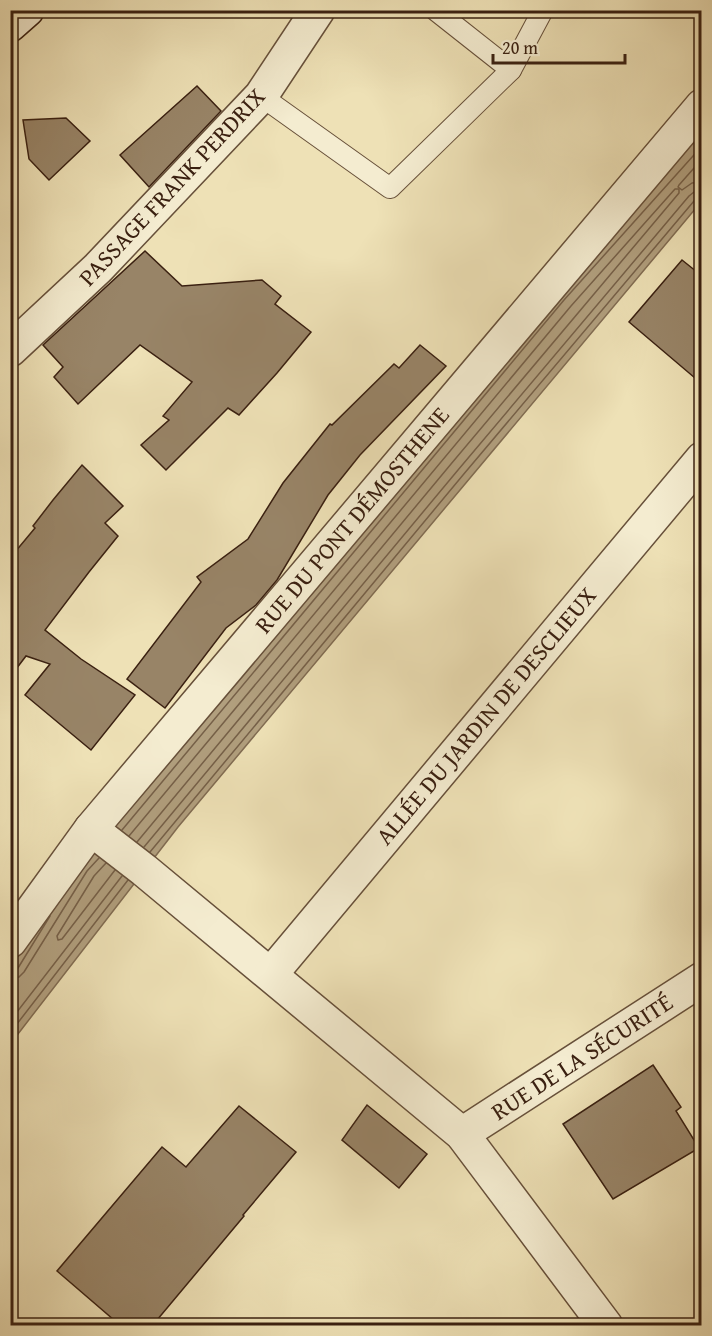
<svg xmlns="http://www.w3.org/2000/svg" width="712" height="1336" font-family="'Gentium Book Plus',serif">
	<rect width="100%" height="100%" fill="#eee1b6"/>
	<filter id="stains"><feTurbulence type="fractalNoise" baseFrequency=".00333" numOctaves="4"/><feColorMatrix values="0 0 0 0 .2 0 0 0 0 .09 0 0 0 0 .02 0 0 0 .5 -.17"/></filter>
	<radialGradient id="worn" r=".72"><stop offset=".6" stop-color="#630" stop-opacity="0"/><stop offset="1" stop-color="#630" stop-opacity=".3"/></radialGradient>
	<path fill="#b19f7e" stroke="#816c52" stroke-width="1.5" d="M701,126v76l-523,625 -167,216 -1,-74 66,-106z"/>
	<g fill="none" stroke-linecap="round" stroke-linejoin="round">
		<g stroke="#766048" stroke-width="1.5">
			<path d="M702,159l-23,26 -1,2 4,3 10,-7 10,-1"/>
			<path d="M122,830l442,-530 138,-154"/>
			<path d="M129,836l442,-530 104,-117h4v4l-228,271 -314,378"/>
			<path d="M144,847l314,-377 231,-274 5,-4 8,-1"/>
			<path d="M150,852l313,-377 231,-274 4,-2h4"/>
			<path d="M106,863l-12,13 -37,60 1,4 4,-1 53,-69"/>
			<path d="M10,971h5l3,-3 32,-52"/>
			<path d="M10,979l9,-2 5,-5 63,-101 12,-13"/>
			<path d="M10,1021l112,-145"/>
			<path d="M10,1033l118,-153"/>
		</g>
	</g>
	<g fill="#988467" stroke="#3a2011" stroke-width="1.5">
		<path d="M197,86l24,25 -72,76 -29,-32z"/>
		<path d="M66,118l24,23 -41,39 -20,-21 -6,-39z"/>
		<path d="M145,251l37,35 80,-6 19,16 -6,8 36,28 -34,41 -38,42 -11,-7 -62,62 -25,-25 28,-25 -6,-4 29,-34 -52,-37 -62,59 -24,-27 9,-10 -20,-22z"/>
		<path d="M682,260l20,16v108l-73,-62z"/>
		<path d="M420,345l26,21 -86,89 -32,40 -51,85 -21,25 -30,23 -61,80 -38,-29 74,-97 -4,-5 51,-38 35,-56 47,-59 2,1 62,-61 5,4z"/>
		<path d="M82,465l41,41 -18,17 13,13 -29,36 -44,58 36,29 54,36 -44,55 -66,-55 25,-31 -24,-8 -16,21v-119l25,-30 -2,-2 20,-26z"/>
		<path d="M653,1065l28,42 -5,4 23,37 -86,51 -50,-75z"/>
		<path d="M367,1105l60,49 -28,34 -57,-48z"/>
		<path d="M239,1106l57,46 -53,63 1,1 -92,110h-31l-64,-55 105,-124 24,20z"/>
	</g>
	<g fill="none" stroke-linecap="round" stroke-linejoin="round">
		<g stroke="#67503a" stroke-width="22">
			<g id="service">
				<path d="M435,10l76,60"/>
				<path d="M261,96l129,92 121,-118 32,-60"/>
			</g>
		</g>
		<g stroke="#67503a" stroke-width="36">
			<g id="minor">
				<path d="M10,350l88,-82 163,-172 57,-86"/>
				<path d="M91,829l53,41 318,264 144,192"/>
				<path d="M10,941l81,-112 611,-723"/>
				<path d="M271,974l431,-515"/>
				<path d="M462,1134l240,-155"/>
			</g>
		</g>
		<g stroke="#3a2011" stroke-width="36">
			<path id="secondary" d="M10,25l17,-15"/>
		</g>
		<use href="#service" stroke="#f4ecd0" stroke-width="20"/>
		<use href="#minor" stroke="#f4ecd0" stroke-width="33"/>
		<use href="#secondary" stroke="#f4ecd0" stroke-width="33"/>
	</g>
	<g text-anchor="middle" stroke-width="5" stroke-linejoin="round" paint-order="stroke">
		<g font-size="24" fill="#3a2011" stroke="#f4ecd0">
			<text transform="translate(172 187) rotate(-47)" y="8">PASSAGE FRANK PERDRIX</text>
			<text transform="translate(352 520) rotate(-50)" y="8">RUE DU PONT DÉMOSTHENE</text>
			<text transform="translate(486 716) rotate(-50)" y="8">ALLÉE DU JARDIN DE DESCLIEUX</text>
			<text transform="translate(582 1057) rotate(-33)" y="8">RUE DE LA SÉCURITÉ</text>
		</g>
	</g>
	<rect width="712" height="1336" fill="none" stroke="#eee1b6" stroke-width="36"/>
	<rect x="12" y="12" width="688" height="1312" fill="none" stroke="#3a2011" stroke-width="3"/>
	<rect x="18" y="18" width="676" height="1300" fill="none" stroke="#3a2011" stroke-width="1.5"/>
	<path d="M493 54v9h132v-9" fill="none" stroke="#3a2011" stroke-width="3"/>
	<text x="502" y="54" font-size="18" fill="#3a2011" stroke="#f4ecd0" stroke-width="4.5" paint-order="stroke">20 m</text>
	<rect width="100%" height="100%" filter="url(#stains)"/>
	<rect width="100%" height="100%" fill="url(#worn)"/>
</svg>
